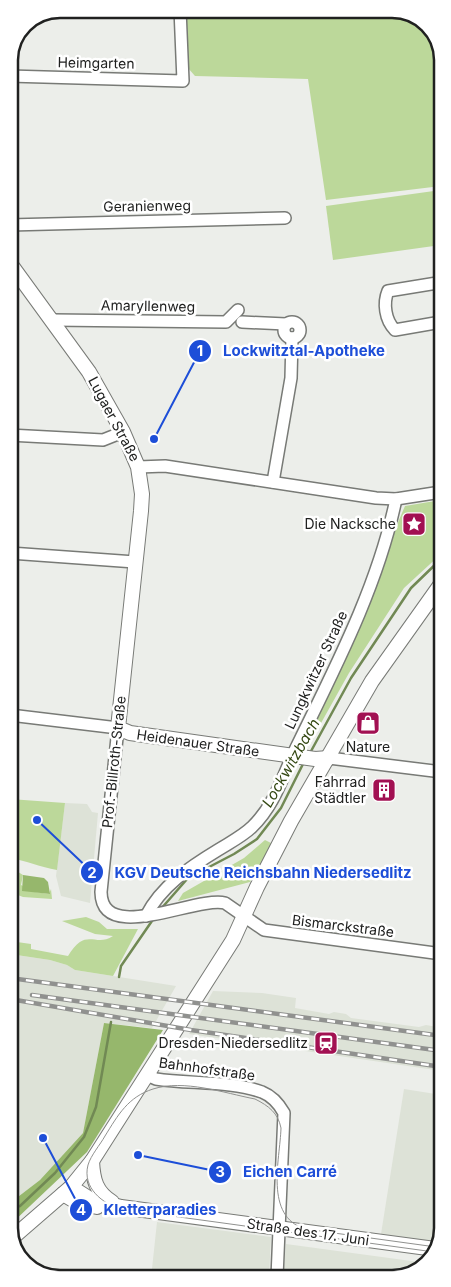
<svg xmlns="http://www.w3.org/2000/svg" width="451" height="1287" font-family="Inter,sans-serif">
	<rect width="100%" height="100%" fill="#eceeea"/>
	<g fill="#dde2d7">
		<path d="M65,803l22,1 5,8 6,1 -8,90 -29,-7 -5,-20z"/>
		<path d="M10,954l40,6 17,5 8,5 101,16 -24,42 -48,-5 -21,110 -43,47 -30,23z"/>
		<path d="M213,991l49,2 34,5 -1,10 34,6 5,-2 12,2 5,4 68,9 7,-2 11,2 5,3v41l-253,-37z"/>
		<path d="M404,1089l38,6v133l-4,14 -57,-8z"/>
		<path d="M157,1222l114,15 -2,40 -118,1z"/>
		<path d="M286,1244l140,19 -21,13 -122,1z"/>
	</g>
	<g fill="#bcd89a">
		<path d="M184,9h200l1,9 25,-3 15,6 15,25 1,140 -115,14 -18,-121 -113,-3 -7,-8z"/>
		<path d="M441,190v55l-108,15 -7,-54z"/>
		<path d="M441,500v54l-37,34 -55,85 -38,68 -5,-3 99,-232z"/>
		<path d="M10,799l55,4 -8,67c-17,-3 -30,-9 -47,-12z"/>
		<path d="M265,840l8,4 -23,38 -72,19 5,-8 61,-35z"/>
		<path d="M10,867l13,8 -2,10 14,7 14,2 2,-5 1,10 -29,-2 -13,-5z"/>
		<path d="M86,917l13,5 8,7h31l-25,47 -38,-6 -8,-5 -17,-5 -40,-6v-13l21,3v5l37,7c18,-30 27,-8 45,-20l-18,-2 -33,-13z"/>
	</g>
	<g fill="#96b76c">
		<path d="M23,875l21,3 4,4 2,12 -28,-3z"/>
		<path d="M104,1023l59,7 -76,122 -76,72 -1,-21 30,-23 43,-47z"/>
	</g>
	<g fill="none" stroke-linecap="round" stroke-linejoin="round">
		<g stroke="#718954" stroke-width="2.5">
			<path d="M310,753l41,-75 60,-90 30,-29"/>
			<path d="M160,910l28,-32 46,-24 23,-15 24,-31 23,-46"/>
			<path d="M119,977l2,-11 33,-48"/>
			<path d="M10,1209l10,-3 35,-33 29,-36 12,-30 15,-85"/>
		</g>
		<g stroke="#787a76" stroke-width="14">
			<g id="minor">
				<path d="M9,76l174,5 -3,-72"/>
				<path d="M9,225l276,-7"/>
				<path d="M441,285l-4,-2 -49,8c-5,12 -3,29 7,39l46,-8"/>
				<path d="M53,320l173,2 12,-12"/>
				<circle cx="292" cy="330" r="8"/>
				<path d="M242,322l44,2"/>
				<path d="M9,435l94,5 20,-8"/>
				<path d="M138,467l27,-1 211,32 20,1 45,-7"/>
				<path d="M273,482l18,-104 1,-40"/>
				<path d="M10,553l125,9"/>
				<path d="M10,715l108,13 -17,164c1,53 94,4 124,11l39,27 178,24"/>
				<path d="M329,758l113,14"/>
				<path d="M146,916c15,-30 44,-49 72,-66 11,-7 25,-14 34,-23 23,-22 31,-52 44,-79 39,-80 82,-162 100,-249"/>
				<path d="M147,1075l9,4c33,5 75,2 106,13 10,4 17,12 22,21l-7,164"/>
			</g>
		</g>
		<g stroke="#787a76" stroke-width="16">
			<g id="tertiary">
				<path d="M9,262l80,110 34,60 15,35 4,27 -1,17 -23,217 12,5 185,26 14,-1"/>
				<path d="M92,1161c1,19 4,31 20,41"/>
				<path d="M71,1187l19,12 31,8 314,42"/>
				<path d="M63,1194l15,9 19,4"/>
				<path d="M11,1239l60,-52 21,-26 141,-221 24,-53 34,-66 81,-140 69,-97"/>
			</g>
		</g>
		<use href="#minor" stroke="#fff" stroke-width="11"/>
		<use href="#tertiary" stroke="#fff" stroke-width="14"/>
		<path stroke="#90918f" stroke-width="1" d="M434,1252l-313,-43c-18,-5 -39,-21 -33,-44 3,-10 12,-20 17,-29 13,-21 23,-39 48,-47 31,-10 71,4 102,10 14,7 23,14 26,29 -1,32 -17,88 24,101l131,18"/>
		<g stroke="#90918f" stroke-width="4.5">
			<g id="rail">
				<path d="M10,978l432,58"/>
				<path d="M32,995l410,56"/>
				<path d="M10,999l181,31 251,37"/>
			</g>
		</g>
		<use href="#rail" stroke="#fff" stroke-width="2.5" stroke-dasharray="8" stroke-linecap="butt"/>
	</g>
	<defs>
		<g id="sight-square" transform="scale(1.25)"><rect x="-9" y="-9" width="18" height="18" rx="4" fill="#a21052" stroke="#fff"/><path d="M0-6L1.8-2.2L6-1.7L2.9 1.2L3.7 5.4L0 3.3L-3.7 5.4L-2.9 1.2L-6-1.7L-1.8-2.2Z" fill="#fff"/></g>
		<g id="shop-square" transform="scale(1.25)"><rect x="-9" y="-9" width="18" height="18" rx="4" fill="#a21052" stroke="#fff"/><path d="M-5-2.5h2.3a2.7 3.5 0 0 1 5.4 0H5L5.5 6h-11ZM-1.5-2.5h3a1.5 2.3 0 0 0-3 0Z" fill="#fff"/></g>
		<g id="building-square" transform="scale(1.25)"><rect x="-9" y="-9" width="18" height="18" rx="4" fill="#a21052" stroke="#fff"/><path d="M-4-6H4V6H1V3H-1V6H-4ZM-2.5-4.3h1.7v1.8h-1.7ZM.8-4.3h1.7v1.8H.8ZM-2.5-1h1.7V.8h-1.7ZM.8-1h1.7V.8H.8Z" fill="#fff"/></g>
		<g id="station-square" transform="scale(1.25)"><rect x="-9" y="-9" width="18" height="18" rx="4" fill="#a21052" stroke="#fff"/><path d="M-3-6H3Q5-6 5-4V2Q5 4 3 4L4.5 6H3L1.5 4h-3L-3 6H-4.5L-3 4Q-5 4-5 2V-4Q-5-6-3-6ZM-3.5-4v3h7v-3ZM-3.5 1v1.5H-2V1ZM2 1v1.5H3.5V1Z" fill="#fff"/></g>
	</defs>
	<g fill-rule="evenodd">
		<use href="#sight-square" x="414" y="524"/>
		<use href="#shop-square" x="368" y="723"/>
		<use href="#building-square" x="384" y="790"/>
		<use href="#station-square" x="326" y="1043"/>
	</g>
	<g text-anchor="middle" stroke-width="5" stroke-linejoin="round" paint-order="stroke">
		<g font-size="14" fill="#202120" stroke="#fff">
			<text transform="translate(96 63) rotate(1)" y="5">Heimgarten</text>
			<text transform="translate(147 206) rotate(-1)" y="5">Geranienweg</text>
			<text transform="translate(148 306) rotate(1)" y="5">Amaryllenweg</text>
			<text transform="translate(114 419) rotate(62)" y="5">Lugaer Straße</text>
			<text transform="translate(316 670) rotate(-65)" y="5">Lungkwitzer Straße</text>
			<text transform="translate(198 743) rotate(8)" y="5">Heidenauer Straße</text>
			<text transform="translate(114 762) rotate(-84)" y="5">Prof.-Billroth-Straße</text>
			<text transform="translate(343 926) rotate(7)" y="5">Bismarckstraße</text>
			<text transform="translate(207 1069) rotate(8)" y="5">Bahnhofstraße</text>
			<text transform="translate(308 1232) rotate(8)" y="5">Straße des 17. Juni</text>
		</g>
		<g font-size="14" fill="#202120" stroke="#fff" text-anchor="end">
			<text x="396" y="529">Die Nacksche</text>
			<text x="368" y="752" text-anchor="middle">Nature</text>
			<text x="366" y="787">Fahrrad<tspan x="366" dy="16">Städtler</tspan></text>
			<text x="308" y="1048">Dresden-Niedersedlitz</text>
		</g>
		<g font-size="15" font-style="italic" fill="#344813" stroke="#fff">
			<text transform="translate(291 763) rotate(-60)" y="5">Lockwitzbach</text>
		</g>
	</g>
	<path d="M0 0H451V1287H0ZM60 18H392A42 42 0 0 1 434 60V1228A42 42 0 0 1 392 1270H60A42 42 0 0 1 18 1228V60A42 42 0 0 1 60 18Z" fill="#fff" fill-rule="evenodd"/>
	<path fill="none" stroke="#202120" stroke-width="2.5" d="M60 18H392A42 42 0 0 1 434 60V1228A42 42 0 0 1 392 1270H60A42 42 0 0 1 18 1228V60A42 42 0 0 1 60 18Z"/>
	<path fill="none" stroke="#1d4ed8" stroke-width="2" d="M154 439L200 351M37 820L92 872M138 1155L220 1172M43 1138L81 1210"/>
	<g fill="#1d4ed8" stroke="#fff" stroke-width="2">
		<circle cx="154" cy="439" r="5"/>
		<circle cx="37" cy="820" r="5"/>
		<circle cx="138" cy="1155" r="5"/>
		<circle cx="43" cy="1138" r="5"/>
		<circle cx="200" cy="351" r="12"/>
		<circle cx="92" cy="872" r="12"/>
		<circle cx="220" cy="1172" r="12"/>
		<circle cx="81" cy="1210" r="12"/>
	</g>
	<g font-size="15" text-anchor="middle" font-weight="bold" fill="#fff">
		<text x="200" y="356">1</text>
		<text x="92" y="878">2</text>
		<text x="220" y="1177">3</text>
		<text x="81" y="1215">4</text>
	</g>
	<g font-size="15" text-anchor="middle" font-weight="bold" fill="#1d4ed8" stroke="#fff" stroke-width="5" stroke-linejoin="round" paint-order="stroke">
		<text x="304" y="356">Lockwitztal-Apotheke</text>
		<text x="263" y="878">KGV Deutsche Reichsbahn Niedersedlitz</text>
		<text x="290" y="1177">Eichen Carré</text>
		<text x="160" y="1215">Kletterparadies</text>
	</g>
</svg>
